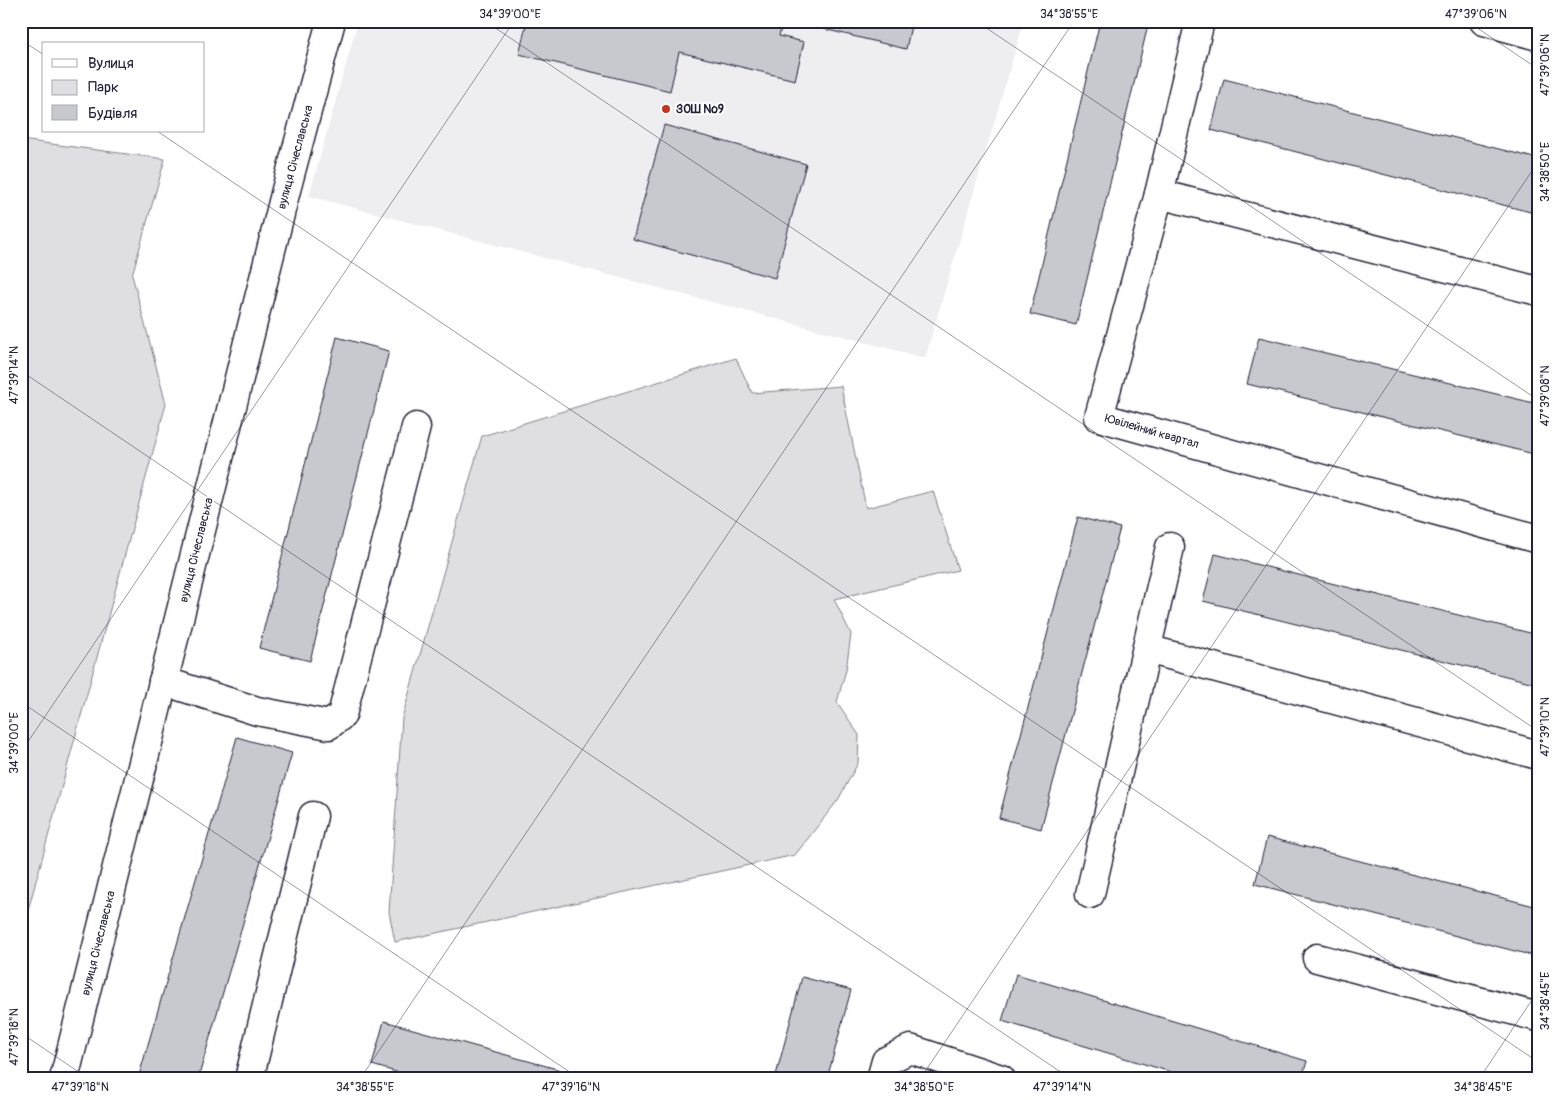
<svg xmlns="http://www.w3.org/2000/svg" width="1559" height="1100" font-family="Pangolin,sans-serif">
	<rect width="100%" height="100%" fill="#fff"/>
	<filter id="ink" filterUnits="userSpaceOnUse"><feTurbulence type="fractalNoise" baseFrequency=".02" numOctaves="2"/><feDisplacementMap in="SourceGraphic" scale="10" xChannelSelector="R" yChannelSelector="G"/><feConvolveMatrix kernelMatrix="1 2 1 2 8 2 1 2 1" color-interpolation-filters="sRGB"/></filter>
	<g filter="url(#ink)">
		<path fill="#eeeef1" d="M358,21h666l-99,337 -616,-162z"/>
		<g fill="#dfdfe2" stroke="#80808e">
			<path d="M21,140l144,19 -33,116 34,129 -145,532z"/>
			<path d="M736,358l16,35 89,-7 25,122 67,-17 25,79 -124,29 17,35 -5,36 -9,32 22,33 -1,28 -20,37 -43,55 -400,87 -6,-30 13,-194 80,-282z"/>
		</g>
		<g fill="#c8c8cf" stroke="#22223b">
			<path d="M527,21h256l-4,15 25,6 -9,38 -116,-28 -9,39 -151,-37z"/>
			<path d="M791,21h121l-6,28z"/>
			<path d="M1100,21h49l-73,304 -46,-11z"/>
			<path d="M1224,79l314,80v55l-327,-84z"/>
			<path d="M664,125l142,39 -31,114 -142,-39z"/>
			<path d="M337,337l52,14 -79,310 -51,-13z"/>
			<path d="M1259,337l279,67v51l-291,-71z"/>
			<path d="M1078,517l42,11 -79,301 -42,-11z"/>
			<path d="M1215,554l323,81v49l-335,-83z"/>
			<path d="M237,737l55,16 -94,326h-60z"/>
			<path d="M1267,837l271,70v50l-283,-73z"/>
			<path d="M1016,974l291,87 -5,18h-108l-192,-58z"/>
			<path d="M802,977l49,13 -24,89h-52z"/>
			<path d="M384,1021l209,58h-173l-48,-14z"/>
		</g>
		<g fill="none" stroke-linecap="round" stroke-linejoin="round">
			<g stroke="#22223b" stroke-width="31">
				<g id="minor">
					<path d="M1200,21l-41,173 -60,223 439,122"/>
					<path d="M1484,21l54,15"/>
					<path d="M1159,194l379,97"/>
					<path d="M1147,649l391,106"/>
					<path d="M163,681l94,30 72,14 13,-10 74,-288"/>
					<path d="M1090,894l80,-347"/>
					<path d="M1317,958l221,59"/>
					<path d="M64,1079l222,-889 45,-169"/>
					<path d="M249,1079l64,-263"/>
					<path d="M881,1079l5,-18 24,-12 91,30"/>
				</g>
			</g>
			<use href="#minor" stroke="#fff" stroke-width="28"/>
		</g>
	</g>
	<path fill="none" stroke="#22223b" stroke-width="1" stroke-opacity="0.45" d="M485,21l1053,710M976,21l562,379M1467,21l71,48M21,40l23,15M157,131l1381,931M21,371l1050,708M21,702l559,377M21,752l493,-731M21,1033l68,46M360,1079l714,-1058M920,1079l618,-917M1479,1079l59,-88"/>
	<circle fill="#c8321e" stroke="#fff" stroke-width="2" cx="666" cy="109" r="5"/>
	<g text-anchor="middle" stroke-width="4" stroke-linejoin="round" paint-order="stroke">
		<g font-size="12" font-weight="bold" fill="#22223b" stroke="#fff" text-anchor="start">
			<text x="676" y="113">ЗОШ №9</text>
		</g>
		<g font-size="12" fill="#22223b" stroke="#fff">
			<text transform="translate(295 157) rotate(-75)" y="4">вулиця Січеславська</text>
			<text transform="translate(1152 431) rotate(16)" y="4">Ювілейний квартал</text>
			<text transform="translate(196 550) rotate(-76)" y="4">вулиця Січеславська</text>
			<text transform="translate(98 943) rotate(-76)" y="4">вулиця Січеславська</text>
		</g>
	</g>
	<rect width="1559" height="1100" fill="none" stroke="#fff" stroke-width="55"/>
	<rect x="42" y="42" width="162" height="90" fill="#ffffff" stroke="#a7a7b1"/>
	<rect x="52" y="59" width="25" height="8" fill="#ffffff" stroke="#a7a7b1"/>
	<text x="88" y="68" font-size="15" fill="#22223b">Вулиця</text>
	<rect x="52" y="80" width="25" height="15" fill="#dfdfe2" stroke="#a7a7b1"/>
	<text x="88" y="92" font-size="15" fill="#22223b">Парк</text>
	<rect x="52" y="105" width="25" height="15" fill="#c8c8cf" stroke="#a7a7b1"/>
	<text x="88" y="118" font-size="15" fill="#22223b">Будівля</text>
	<rect x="28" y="28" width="1504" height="1044" fill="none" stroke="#22223b" stroke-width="2"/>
	<g font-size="12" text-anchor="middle" fill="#22223b">
		<text x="510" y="18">34°39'00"E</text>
		<text x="1069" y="18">34°38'55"E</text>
		<text x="1476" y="18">47°39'06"N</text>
		<text transform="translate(1545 65) rotate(-90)" y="4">47°39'06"N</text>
		<text transform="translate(1545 172) rotate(-90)" y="4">34°38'50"E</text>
		<text transform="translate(14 375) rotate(-90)" y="4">47°39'14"N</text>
		<text transform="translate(1545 396) rotate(-90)" y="4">47°39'08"N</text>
		<text transform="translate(1545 727) rotate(-90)" y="4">47°39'10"N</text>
		<text transform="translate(14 743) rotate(-90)" y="4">34°39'00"E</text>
		<text transform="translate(1545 1001) rotate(-90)" y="4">34°38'45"E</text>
		<text transform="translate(14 1037) rotate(-90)" y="4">47°39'18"N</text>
		<text x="80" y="1091">47°39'18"N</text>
		<text x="365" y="1091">34°38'55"E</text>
		<text x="571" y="1091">47°39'16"N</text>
		<text x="924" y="1091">34°38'50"E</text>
		<text x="1062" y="1091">47°39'14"N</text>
		<text x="1483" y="1091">34°38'45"E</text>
	</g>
</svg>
